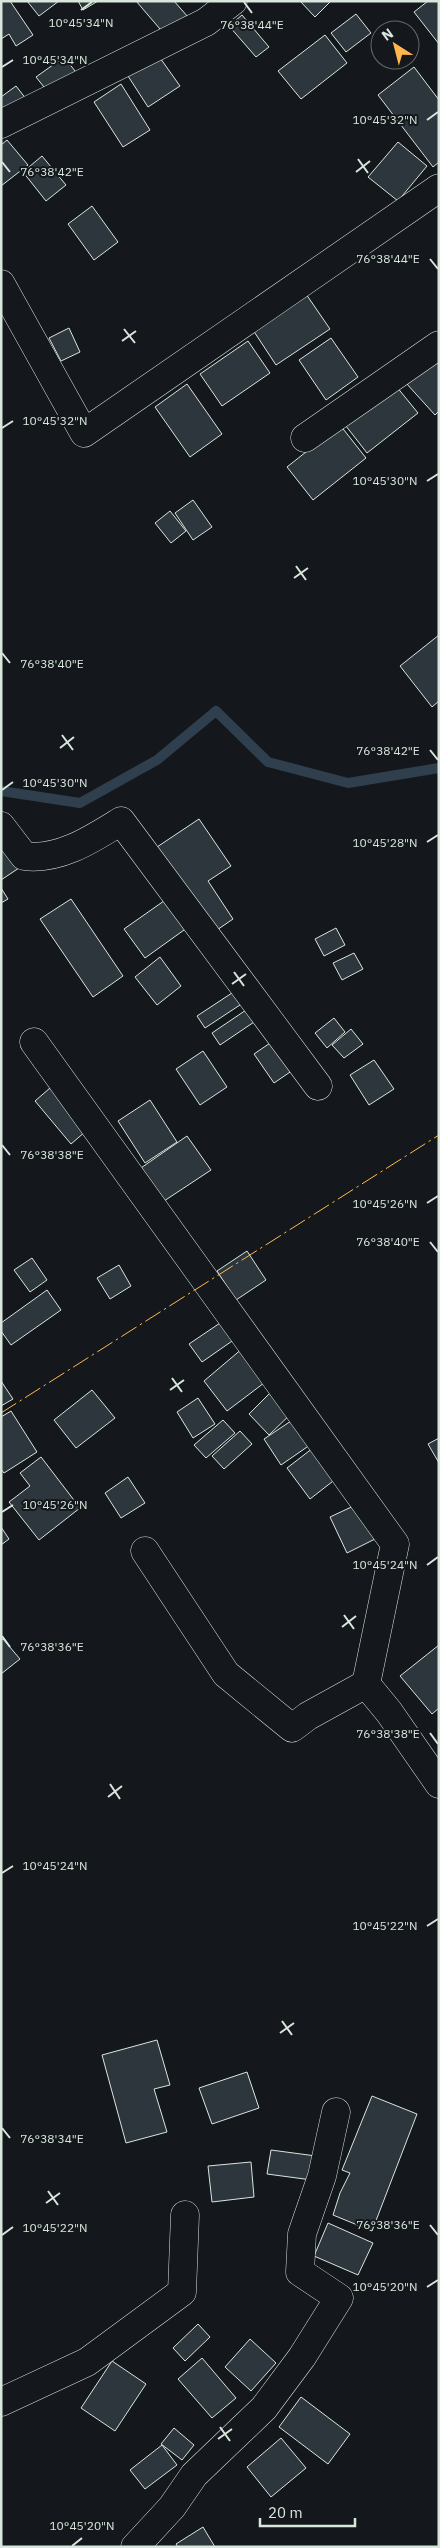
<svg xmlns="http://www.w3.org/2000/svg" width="440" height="2548" font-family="'IBM Plex Sans',sans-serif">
	<rect width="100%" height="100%" fill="#14181c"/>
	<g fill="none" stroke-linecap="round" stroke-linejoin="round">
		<path stroke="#2f3f4d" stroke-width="10" d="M1,791l79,12 77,-43 59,-49 52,51 80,21 91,-15"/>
	</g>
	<g fill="#2c363c" stroke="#d8e6dc">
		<path d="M1,1h9l23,34 -17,11 -7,-12 -8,5z"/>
		<path d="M27,1h32l-20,15z"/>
		<path d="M78,1h20l-15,9z"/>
		<path d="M136,1h38l14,16 -22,19z"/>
		<path d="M300,1h31l-16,16z"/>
		<path d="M428,1h11v43l-25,-32z"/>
		<path d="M356,14l15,19 -25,19 -15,-19z"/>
		<path d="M242,15l27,32 -13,10 -27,-31z"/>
		<path d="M325,35l22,28 -46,36 -23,-28z"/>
		<path d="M158,55l22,31 -32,21 -20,-31z"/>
		<path d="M64,57l19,24 -27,21 -20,-25z"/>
		<path d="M414,67l25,33v62l-6,5 -55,-72z"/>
		<path d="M121,84l29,46 -27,17 -29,-45z"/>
		<path d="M16,86l14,18 -29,23v-30z"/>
		<path d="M7,140l21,25 -27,21v-41z"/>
		<path d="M398,142l29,24 -29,35 -30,-24z"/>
		<path d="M42,156l24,29 -20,16 -23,-29z"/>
		<path d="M92,206l26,36 -24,18 -26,-36z"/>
		<path d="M306,294l24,35 -54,36 -23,-35z"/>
		<path d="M69,328l11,24 -19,9 -12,-23z"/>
		<path d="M331,338l27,39 -32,23 -27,-40z"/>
		<path d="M248,341l22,32 -48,33 -22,-32z"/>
		<path d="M433,359l6,6v46l-4,4 -29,-32z"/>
		<path d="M187,384l35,50 -32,23 -35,-50z"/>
		<path d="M396,386l22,27 -51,40 -21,-27z"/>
		<path d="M340,425l26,33 -53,42 -26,-33z"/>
		<path d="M193,500l19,27 -19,13 -18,-27z"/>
		<path d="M170,511l16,20 -15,12 -16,-20z"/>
		<path d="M439,635v66l-7,6 -32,-41z"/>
		<path d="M199,819l32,47 -23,15 25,38 -19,13 -57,-85z"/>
		<path d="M1,842l18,26 -18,12z"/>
		<path d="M1,888l7,11 -7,4z"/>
		<path d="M171,896l20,29 -46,33 -21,-29z"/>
		<path d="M71,899l52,77 -30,21 -53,-78z"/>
		<path d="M336,928l9,17 -21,11 -9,-17z"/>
		<path d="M354,953l9,16 -21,11 -9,-17z"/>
		<path d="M160,957l21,29 -24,19 -22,-28z"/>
		<path d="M238,989l8,12 -41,27 -8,-12z"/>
		<path d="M252,1006l8,12 -40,27 -8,-12z"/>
		<path d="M334,1018l11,14 -18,16 -12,-15z"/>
		<path d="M351,1029l12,15 -19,14 -12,-13z"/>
		<path d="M276,1039l20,29 -22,15 -20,-29z"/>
		<path d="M203,1051l24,36 -27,18 -24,-36z"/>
		<path d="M374,1060l20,29 -25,16 -19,-30z"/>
		<path d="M50,1088l36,43 -15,13 -36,-43z"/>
		<path d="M150,1100l27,42 -32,21 -27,-42z"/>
		<path d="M187,1136l24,34 -50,33 -23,-33z"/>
		<path d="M247,1251l19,29 -30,20 -19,-29z"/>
		<path d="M32,1258l15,22 -17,12 -16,-22z"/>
		<path d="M119,1265l12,21 -21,13 -13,-21z"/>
		<path d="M47,1290l14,20 -50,35 -10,-14v-8z"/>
		<path d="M223,1321l12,18 -33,23 -13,-18z"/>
		<path d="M243,1348l25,32 -41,31 -23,-30z"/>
		<path d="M1,1381l12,18 -12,7z"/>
		<path d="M274,1389l21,21 -26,25 -20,-21z"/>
		<path d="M92,1390l23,28 -39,30 -22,-28z"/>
		<path d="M198,1398l17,26 -22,14 -16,-26z"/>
		<path d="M11,1411l26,41 -33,21 -3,-4v-52z"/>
		<path d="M303,1413l17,25 -39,27 -17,-26z"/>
		<path d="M223,1420l12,13 -29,25 -12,-13z"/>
		<path d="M240,1431l12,13 -28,25 -12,-13z"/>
		<path d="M439,1438v25l-11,-19z"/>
		<path d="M313,1448l24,30 -27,21 -23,-31z"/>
		<path d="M41,1457l39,51 -41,32 -30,-38 21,-16 -10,-13z"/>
		<path d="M128,1477l17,26 -24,15 -16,-25z"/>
		<path d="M360,1503l17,35 -30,15 -17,-36z"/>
		<path d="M1,1527l8,12 -8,6z"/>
		<path d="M3,1639l17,20 -19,15v-34z"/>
		<path d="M439,1645v63l-7,6 -32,-38z"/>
		<path d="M157,2040l13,45 -16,4 13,43 -41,11 -24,-88z"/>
		<path d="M247,2072l12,36 -47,16 -13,-36z"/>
		<path d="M372,2096l45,18 -45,117 -39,-16 7,-22 10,-20 -8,-3z"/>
		<path d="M271,2150l45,6 -4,24 -45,-6z"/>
		<path d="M251,2162l3,35 -42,5 -4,-36z"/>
		<path d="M328,2223l45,20 -15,32 -44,-19z"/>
		<path d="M198,2324l12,13 -25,24 -12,-13z"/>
		<path d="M250,2339l26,24 -25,28 -26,-24z"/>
		<path d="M202,2358l34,40 -24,20 -34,-39z"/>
		<path d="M112,2361l34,23 -31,47 -34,-23z"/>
		<path d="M301,2397l49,37 -22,30 -49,-37z"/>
		<path d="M174,2428l20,17 -12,15 -21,-16z"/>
		<path d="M281,2438l25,30 -35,29 -24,-30z"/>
		<path d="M162,2445l15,20 -32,24 -15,-19z"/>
		<path d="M203,2527l12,20h-37l-2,-3z"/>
	</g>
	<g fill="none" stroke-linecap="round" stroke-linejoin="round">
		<g stroke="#d8e6dc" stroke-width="29">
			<g id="minor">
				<path d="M1,124l205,-102 27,-21"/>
				<path d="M1,284l83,149 355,-245"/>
				<path d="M305,438l134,-93"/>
				<path d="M1,826l23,30c35,5 68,-17 97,-35l197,265"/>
				<path d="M34,1042l361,502 -29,140"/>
				<path d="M145,1551l81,123 66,54 16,-12 58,-32 23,28 50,72"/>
				<path d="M1,2402l86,-40 95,-70 3,-77"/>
				<path d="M135,2547l37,-40 22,-32 70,-67 38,-51 37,-59 -39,-26 2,-38 20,-58 14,-64"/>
			</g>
		</g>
		<use href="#minor" stroke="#14181c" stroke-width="28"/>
		<path stroke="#ffb74d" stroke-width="1" stroke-dasharray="18 4 2.5 4" stroke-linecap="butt" d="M1,1413l438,-278"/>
	</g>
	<path fill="none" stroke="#d8e6dc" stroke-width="2" d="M244,2l8,11M81,10l11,-8M2,67l11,-7M427,120l11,-8M358,159l10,14M2,162l8,10M356,172l14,-11M430,259l8,10M124,329l11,14M122,341l14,-10M2,428l11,-7M427,481l11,-7M296,566l10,14M294,578l14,-10M2,653l8,10M62,735l11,15M60,748l14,-11M430,750l8,10M2,790l11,-8M427,842l11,-7M234,972l10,14M232,984l14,-10M2,1145l8,10M427,1203l11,-7M430,1242l8,10M172,1378l10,14M170,1390l14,-10M2,1512l11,-7M427,1565l11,-8M344,1615l10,14M342,1627l14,-11M2,1636l8,11M430,1733l8,11M110,1784l10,15M108,1797l14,-11M2,1873l11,-7M427,1926l11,-7M282,2021l10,14M280,2033l14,-10M2,2128l8,10M48,2191l10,14M46,2203l14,-10M430,2225l8,10M2,2235l11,-8M427,2287l11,-7M220,2427l10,14M218,2439l14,-10M72,2546l10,-8"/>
	<g font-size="12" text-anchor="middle" fill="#d8e6dc" stroke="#14181c" stroke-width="4" stroke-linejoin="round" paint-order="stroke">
		<text x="81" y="27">10°45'34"N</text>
		<text x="252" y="29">76°38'44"E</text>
		<text x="55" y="64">10°45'34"N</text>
		<text x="385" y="124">10°45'32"N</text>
		<text x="52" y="176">76°38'42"E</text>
		<text x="388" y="263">76°38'44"E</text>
		<text x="55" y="425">10°45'32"N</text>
		<text x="385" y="485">10°45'30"N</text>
		<text x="52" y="668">76°38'40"E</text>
		<text x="388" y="755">76°38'42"E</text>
		<text x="55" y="787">10°45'30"N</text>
		<text x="385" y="847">10°45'28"N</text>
		<text x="52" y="1159">76°38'38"E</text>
		<text x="385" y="1208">10°45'26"N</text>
		<text x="388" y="1246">76°38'40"E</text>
		<text x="55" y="1509">10°45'26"N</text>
		<text x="385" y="1569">10°45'24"N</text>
		<text x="52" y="1651">76°38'36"E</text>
		<text x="388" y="1738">76°38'38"E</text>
		<text x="55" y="1870">10°45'24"N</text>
		<text x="385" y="1930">10°45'22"N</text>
		<text x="52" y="2143">76°38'34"E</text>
		<text x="388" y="2229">76°38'36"E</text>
		<text x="55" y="2232">10°45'22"N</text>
		<text x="385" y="2291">10°45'20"N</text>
		<text x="82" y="2530">10°45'20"N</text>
	</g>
	<rect width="440" height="2548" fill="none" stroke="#d8e6dc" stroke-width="5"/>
	<g transform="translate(395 45) rotate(324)"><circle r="24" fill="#14181c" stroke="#626a69"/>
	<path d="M0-4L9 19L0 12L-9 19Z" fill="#ffb74d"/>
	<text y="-8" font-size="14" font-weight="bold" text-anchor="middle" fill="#d8e6dc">N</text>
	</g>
	<path d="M260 2518v8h95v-8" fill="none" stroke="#d8e6dc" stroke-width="2.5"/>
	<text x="268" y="2518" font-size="15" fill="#d8e6dc" stroke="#14181c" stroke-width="4" paint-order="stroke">20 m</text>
</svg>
